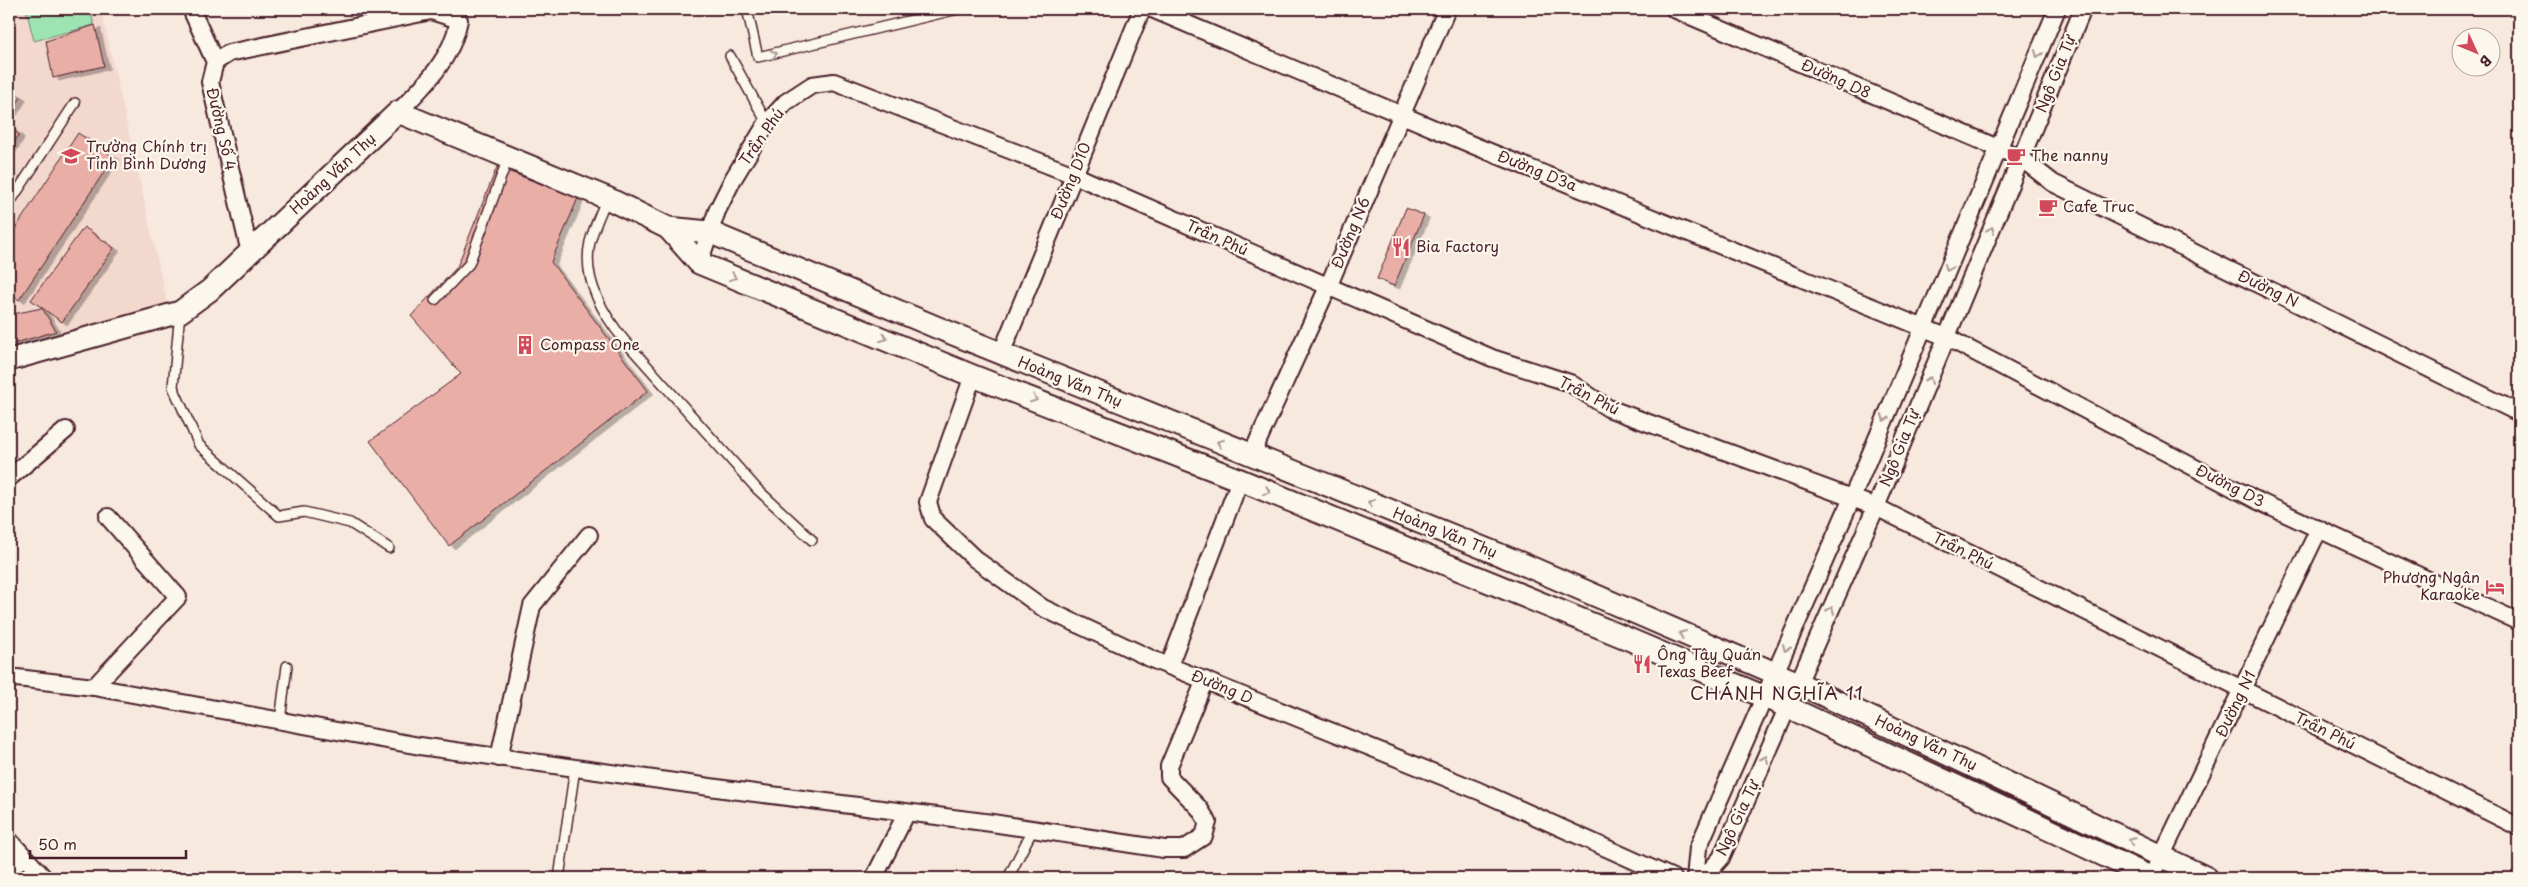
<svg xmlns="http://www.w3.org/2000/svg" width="2528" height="887" font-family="'Playpen Sans',sans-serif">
	<defs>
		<filter id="shadow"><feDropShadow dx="5.5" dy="3" stdDeviation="0" flood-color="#0004"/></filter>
	</defs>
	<rect width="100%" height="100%" fill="#f7e9de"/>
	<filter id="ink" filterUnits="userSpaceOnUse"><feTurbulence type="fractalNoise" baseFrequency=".02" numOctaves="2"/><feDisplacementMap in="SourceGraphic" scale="10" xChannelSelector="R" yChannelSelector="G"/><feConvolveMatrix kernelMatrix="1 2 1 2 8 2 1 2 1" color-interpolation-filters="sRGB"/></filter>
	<g filter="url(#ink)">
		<path fill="#f3d8ce" d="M9,9h92l66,294 -158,47z"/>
		<path fill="#9de4b2" stroke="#74826e" d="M26,9h64l4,16 -60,16z"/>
		<g fill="#e9afa7" stroke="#4a1f2b" filter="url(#shadow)">
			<path d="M95,25l9,41 -51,12 -7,-37z"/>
			<path d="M9,89l12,8 -12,19z"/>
			<path d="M9,126l10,9 -10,16z"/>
			<path d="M78,133l36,24 -95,143 -10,-7v-55z"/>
			<path d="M497,167l81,31 -27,64 97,129 -199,155 -79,-105 91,-67 -50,-58 46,-49z"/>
			<path d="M1406,208l18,7 -30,71 -17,-7z"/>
			<path d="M84,227l30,21 -52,74 -31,-22z"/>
			<path d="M9,307l4,7 29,-6 14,23 -47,14z"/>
		</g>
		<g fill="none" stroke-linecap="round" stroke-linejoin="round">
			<g stroke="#4a1f2b" stroke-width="12">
				<g id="service">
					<path d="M747,9l11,48 200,-48"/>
					<path d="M730,56l37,67"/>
					<path d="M607,198c-6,14 -13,29 -17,44 -8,36 12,71 34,98l133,149 55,51"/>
					<path d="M9,204l66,-101"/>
					<path d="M435,300l34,-36 39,-106"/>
					<path d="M180,312l-7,75 26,58 80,71 25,-4 46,11 39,25"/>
					<path d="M280,721l7,-55"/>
					<path d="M559,878l16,-110"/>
					<path d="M1008,878l25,-49"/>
				</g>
			</g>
			<g stroke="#4a1f2b" stroke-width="20">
				<g id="minor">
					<path d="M191,9l24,53 -5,20 40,171"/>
					<path d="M1152,9l323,137 471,191 312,164 261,121"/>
					<path d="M1674,9l347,149 32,25 466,230"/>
					<path d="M215,62l14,-9 202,-42 28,9c-7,39 -34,65 -61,92"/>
					<path d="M699,263l18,-52 16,-32 34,-56 19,-21 26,-17 22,-3 240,93 418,183 78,25 38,25 268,99 643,320"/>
					<path d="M1001,354l141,-345"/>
					<path d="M973,376l-45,126 5,17 42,40 68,49 111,52 325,131 194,87"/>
					<path d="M1251,456l77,-169 119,-278"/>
					<path d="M9,478l57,-48"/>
					<path d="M1169,666l71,-186"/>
					<path d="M9,679l8,-1 77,9 326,59 304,43 268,34 172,26h20l20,-13 4,-14 -9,-14 -30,-31v-11l36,-86"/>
					<path d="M94,687l84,-90 -70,-80"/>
					<path d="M499,758l33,-152 57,-71"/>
					<path d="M9,840l35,38"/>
					<path d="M9,870l14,-13"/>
					<path d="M874,878l32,-64"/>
					<path d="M1695,878l3,-30 154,-350 205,-489"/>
					<path d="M1703,878l18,-20 155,-351 207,-498"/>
					<path d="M2151,878l168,-349"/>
				</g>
			</g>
			<g stroke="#4a1f2b" stroke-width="25">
				<g id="tertiary">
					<path d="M668,228l31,35 274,113 267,104 386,158 162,69 364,171"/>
					<path d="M9,360l171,-48 30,-22 188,-178 209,86 61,30 41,4 227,95 582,235 280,121 409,195"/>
				</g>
			</g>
			<use href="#service" stroke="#fbf7ec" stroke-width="9"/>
			<use href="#minor" stroke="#fbf7ec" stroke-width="16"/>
			<use href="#tertiary" stroke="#fbf7ec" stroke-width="21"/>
		</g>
		<defs><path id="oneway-chevron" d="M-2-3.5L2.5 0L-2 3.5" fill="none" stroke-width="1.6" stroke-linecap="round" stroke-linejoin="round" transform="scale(1.25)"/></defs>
		<g stroke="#ab9695">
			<use href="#oneway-chevron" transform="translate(774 54) rotate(-14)"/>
			<use href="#oneway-chevron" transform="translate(2038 54) rotate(112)"/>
			<use href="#oneway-chevron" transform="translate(1991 230) rotate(-67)"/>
			<use href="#oneway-chevron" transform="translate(1948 268) rotate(113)"/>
			<use href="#oneway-chevron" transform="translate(733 277) rotate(22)"/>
			<use href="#oneway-chevron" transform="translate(884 338) rotate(22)"/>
			<use href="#oneway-chevron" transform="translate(1929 380) rotate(-68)"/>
			<use href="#oneway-chevron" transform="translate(1034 399) rotate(21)"/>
			<use href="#oneway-chevron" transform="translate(1885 418) rotate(113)"/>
			<use href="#oneway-chevron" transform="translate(1220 443) rotate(-158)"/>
			<use href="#oneway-chevron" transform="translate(1267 491) rotate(22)"/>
			<use href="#oneway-chevron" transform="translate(1371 503) rotate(-158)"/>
			<use href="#oneway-chevron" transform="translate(1831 610) rotate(-66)"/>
			<use href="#oneway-chevron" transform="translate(1682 634) rotate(-156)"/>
			<use href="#oneway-chevron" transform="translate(1786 648) rotate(114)"/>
			<use href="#oneway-chevron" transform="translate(1765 759) rotate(-66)"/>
			<use href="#oneway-chevron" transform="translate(2132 841) rotate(-155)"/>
		</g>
	</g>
	<defs>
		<g id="university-bare" transform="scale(1.5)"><path d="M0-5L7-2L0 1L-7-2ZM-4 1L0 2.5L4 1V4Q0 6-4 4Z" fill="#d1495b" stroke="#fbf7ec" stroke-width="2.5" paint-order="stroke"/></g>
		<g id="cafe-bare" transform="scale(1.5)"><path d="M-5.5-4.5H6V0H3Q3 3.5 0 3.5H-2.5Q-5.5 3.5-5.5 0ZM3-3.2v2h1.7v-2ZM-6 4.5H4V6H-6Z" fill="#d1495b" stroke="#fbf7ec" stroke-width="2.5" paint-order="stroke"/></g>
		<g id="restaurant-bare" transform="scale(1.5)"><path d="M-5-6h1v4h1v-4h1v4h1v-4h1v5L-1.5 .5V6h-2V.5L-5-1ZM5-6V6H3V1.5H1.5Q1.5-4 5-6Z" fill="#d1495b" stroke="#fbf7ec" stroke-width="2.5" paint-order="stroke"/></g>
		<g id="building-bare" transform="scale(1.5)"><path d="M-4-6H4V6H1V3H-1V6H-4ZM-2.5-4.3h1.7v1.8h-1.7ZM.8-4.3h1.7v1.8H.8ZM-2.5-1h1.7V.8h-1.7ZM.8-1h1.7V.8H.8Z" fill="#d1495b" stroke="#fbf7ec" stroke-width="2.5" paint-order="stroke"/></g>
		<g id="hotel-bare" transform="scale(1.5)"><path d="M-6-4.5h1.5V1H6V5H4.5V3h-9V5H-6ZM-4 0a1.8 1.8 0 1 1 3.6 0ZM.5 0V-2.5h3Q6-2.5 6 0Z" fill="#d1495b" stroke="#fbf7ec" stroke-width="2.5" paint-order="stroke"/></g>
	</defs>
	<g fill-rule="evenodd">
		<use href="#university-bare" x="71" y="156"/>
		<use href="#cafe-bare" x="2016" y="156"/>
		<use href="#cafe-bare" x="2048" y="207"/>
		<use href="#restaurant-bare" x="1401" y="247"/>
		<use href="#building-bare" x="525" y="345"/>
		<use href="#hotel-bare" x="2495" y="587"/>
		<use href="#restaurant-bare" x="1642" y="664"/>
	</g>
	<g text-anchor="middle" stroke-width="4.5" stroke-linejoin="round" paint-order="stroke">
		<g font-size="15" fill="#4a1f2b" stroke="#fbf7ec">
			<text transform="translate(2056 74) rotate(-68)" y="5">Ngô Gia Tự</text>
			<text transform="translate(1836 79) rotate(24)" y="5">Đường D8</text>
			<text transform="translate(221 129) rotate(77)" y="5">Đường Số 4</text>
			<text transform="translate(762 137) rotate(-55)" y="5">Trần Phú</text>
			<text transform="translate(1537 171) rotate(22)" y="5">Đường D3a</text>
			<text transform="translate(333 174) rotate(-43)" y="5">Hoàng Văn Thụ</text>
			<text transform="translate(1071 181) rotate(-68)" y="5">Đường D10</text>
			<text transform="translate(1351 233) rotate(-67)" y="5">Đường N6</text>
			<text transform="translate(1217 238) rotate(24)" y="5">Trần Phú</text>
			<text transform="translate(2268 289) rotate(26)" y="5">Đường N</text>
			<text transform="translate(1070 382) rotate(22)" y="5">Hoàng Văn Thụ</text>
			<text transform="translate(1589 396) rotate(27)" y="5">Trần Phú</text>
			<text transform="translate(1900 448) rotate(-68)" y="5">Ngô Gia Tự</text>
			<text transform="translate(2230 486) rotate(27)" y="5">Đường D3</text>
			<text transform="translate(1445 533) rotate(22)" y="5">Hoàng Văn Thụ</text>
			<text transform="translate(1963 551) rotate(26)" y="5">Trần Phú</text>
			<text transform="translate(1222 687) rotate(22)" y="5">Đường D</text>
			<text transform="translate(2236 704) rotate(-64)" y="5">Đường N1</text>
			<text transform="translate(2325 731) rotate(26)" y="5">Trần Phú</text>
			<text transform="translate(1926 743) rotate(25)" y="5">Hoàng Văn Thụ</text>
			<text transform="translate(1738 818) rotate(-65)" y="5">Ngô Gia Tự</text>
		</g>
		<g font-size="15" fill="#4a1f2b" stroke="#fbf7ec" text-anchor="start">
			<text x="86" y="152">Trường Chính trị<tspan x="86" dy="17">Tỉnh Bình Dương</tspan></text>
			<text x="2031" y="161">The nanny</text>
			<text x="2063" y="212">Cafe Truc</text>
			<text x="1416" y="252">Bia Factory</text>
			<text x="540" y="350">Compass One</text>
			<text x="2480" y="583" text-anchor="end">Phương Ngân<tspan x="2480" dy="17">Karaoke</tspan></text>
			<text x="1657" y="660">Ông Tây Quán<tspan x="1657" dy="17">Texas Beef</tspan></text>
		</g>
		<g font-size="18" letter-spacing="1" fill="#4a1f2b" stroke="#fbf7ec">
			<text x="1777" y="700">CHÁNH NGHĨA 11</text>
		</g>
	</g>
	<rect width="2528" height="887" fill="none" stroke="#fbf7ec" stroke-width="30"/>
	<rect x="15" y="15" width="2498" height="857" fill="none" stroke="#4a1f2b" stroke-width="2" filter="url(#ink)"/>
	<g transform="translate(2476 52) rotate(134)"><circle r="24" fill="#fbf7ec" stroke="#b4a19f"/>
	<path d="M0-4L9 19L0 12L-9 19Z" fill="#d1495b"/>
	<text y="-8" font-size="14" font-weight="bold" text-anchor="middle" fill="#4a1f2b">B</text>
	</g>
	<path d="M30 850v8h156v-8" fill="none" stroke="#4a1f2b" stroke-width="2.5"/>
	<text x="38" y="850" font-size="15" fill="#4a1f2b" stroke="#fbf7ec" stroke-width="4" paint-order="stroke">50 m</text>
</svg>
